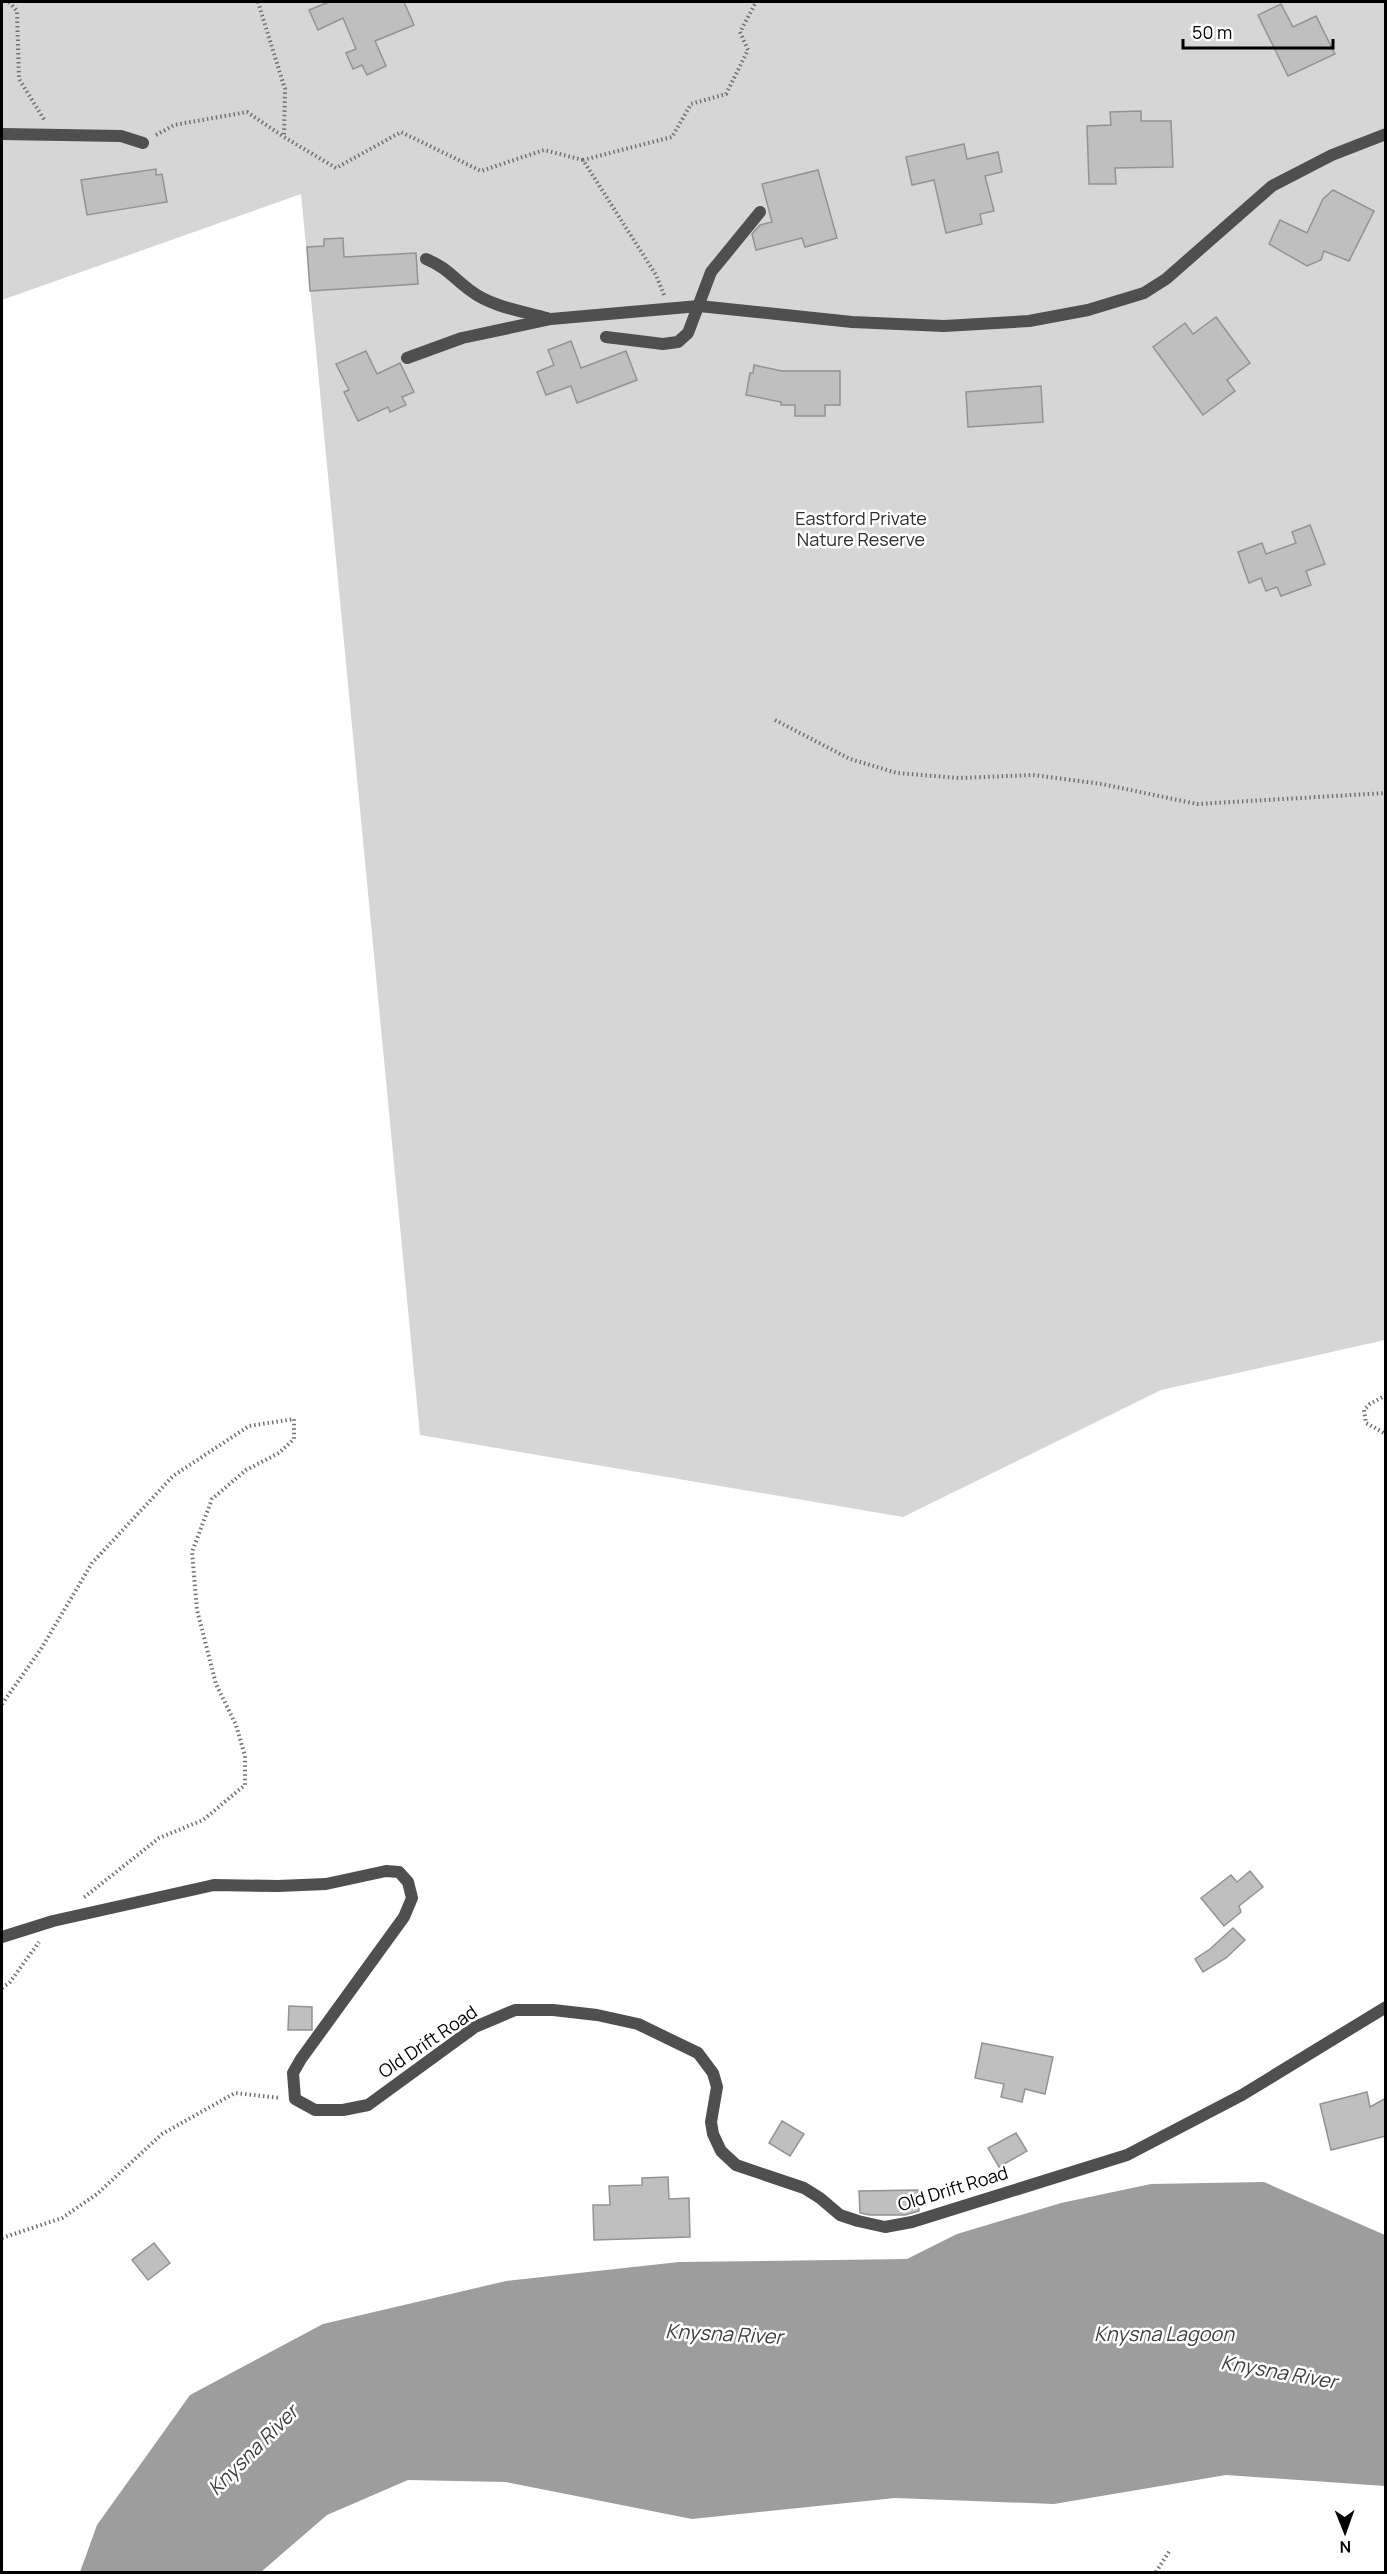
<svg xmlns="http://www.w3.org/2000/svg" width="1387" height="2574" font-family="Manrope,sans-serif">
	<rect width="100%" height="100%" fill="#fff"/>
	<path fill="#d6d6d6" d="M2,2h1383v1338l-224,50 -258,127 -483,-82 -119,-1241 -299,106z"/>
	<path fill="#9d9d9d" d="M1264,2182l121,53v251l-159,-11 -172,29 -159,-6 -203,21 -186,-37 -98,-2 -81,35 -66,57h-181l17,-47 93,-130 133,-71 183,-43 173,-19 228,-3 50,-25 104,-31 90,-19z"/>
	<g fill="#bfbfbf" stroke="#939393" stroke-width="1.5">
		<path d="M329,2h75l10,23 -39,16 11,25 -19,9 -5,-10 -9,4 -7,-16 10,-4 -13,-31 -25,12 -9,-20z"/>
		<path d="M1281,4l12,23 23,-11 19,38 -47,22 -30,-61z"/>
		<path d="M1141,111v10h30l2,46 -58,1 1,16h-27l-2,-58 24,-1 -1,-13z"/>
		<path d="M964,144l3,15 31,-7 4,20 -17,4 9,35 -14,3 2,10 -36,9 -12,-53 -22,5 -6,-28z"/>
		<path d="M156,169v6l6,-1 5,28 -80,13 -6,-35z"/>
		<path d="M818,170l19,68 -32,9 -3,-9 -46,12 -4,-16 8,-9 12,-3 -10,-38z"/>
		<path d="M1333,190l41,21 -25,50 -25,-10 -3,9 -14,6 -38,-22 11,-24 27,13 16,-34z"/>
		<path d="M343,238l1,19 72,-4 2,31 -108,7 -3,-44 17,-1v-7z"/>
		<path d="M1216,317l34,46 -23,17 8,11 -32,24 -50,-68 32,-24 8,11z"/>
		<path d="M571,341l10,27 45,-17 11,29 -60,23 -6,-17 -25,9 -9,-23 17,-7 -6,-15z"/>
		<path d="M366,351l11,23 23,-11 14,29 -12,5 4,8 -16,7 -2,-5 -30,14 -14,-29 5,-2 -13,-26z"/>
		<path d="M754,365l28,6h58v34h-15v11h-30v-11h-14v-3l-35,-7 4,-22h3z"/>
		<path d="M1041,386l2,36 -75,5 -2,-35z"/>
		<path d="M1310,525l15,39 -19,7 5,14 -30,11 -4,-9 -11,4 -5,-13 -12,5 -11,-31 24,-9 4,11 30,-11 -4,-11z"/>
		<path d="M1250,1871l13,16 -24,19 2,6 -17,14 -23,-28 30,-23 6,7z"/>
		<path d="M1233,1928l12,12 -19,18 -23,14 -8,-13 15,-10z"/>
		<path d="M289,2006l23,1v23h-24z"/>
		<path d="M982,2043l71,14 -8,37 -20,-5 -3,13 -21,-5 3,-13 -29,-6z"/>
		<path d="M1367,2092l3,15 16,-9v38l-55,14 -11,-46z"/>
		<path d="M782,2121l22,13 -14,22 -21,-13z"/>
		<path d="M1016,2133l11,18 -28,16 -11,-19z"/>
		<path d="M668,2177l1,22 20,-1 1,39 -96,3 -1,-35h17l-1,-19 33,-1v-7z"/>
		<path d="M918,2190l1,21 -14,4h-35l-10,-2 -1,-22z"/>
		<path d="M154,2243l16,20 -22,17 -16,-20z"/>
	</g>
	<g fill="none" stroke-linecap="round" stroke-linejoin="round">
		<g stroke="#717171" stroke-width="4" stroke-dasharray="1.5 3" stroke-linecap="butt">
			<path d="M9,2l8,9 2,68 26,42"/>
			<path d="M258,2l27,87 -1,48 52,31 65,-36 80,39 63,-21 39,10"/>
			<path d="M156,135l18,-10 73,-13 37,25"/>
			<path d="M664,295l-8,-20 -73,-115 89,-23 19,-33 35,-10 22,-44 -8,-18 16,-30"/>
			<path d="M775,720l75,39 47,14 62,5 74,-3 69,9 95,20 189,-11"/>
			<path d="M1386,1395l-16,9 -6,6 2,13 20,11"/>
			<path d="M2,1704l39,-55 51,-86 81,-87 76,-50 45,-7v20l-15,14 -33,17 -34,29 -20,53 5,58 19,74 20,41 9,31v29l-42,35 -44,18 -77,61"/>
			<path d="M2,1988l8,-6 29,-40"/>
			<path d="M2,2238l60,-20 35,-24 65,-60 73,-41 45,5"/>
			<path d="M1156,2572l14,-22"/>
		</g>
		<g stroke="#4f4f4f" stroke-width="12">
			<path d="M426,259c22,9 27,19 45,32 21,16 51,20 76,27"/>
			<path d="M606,337l57,7 15,-2 10,-9 23,-61 49,-60"/>
			<path d="M407,358l55,-20 89,-19"/>
		</g>
		<g stroke="#4f4f4f" stroke-width="12">
			<path d="M2,134l119,2 22,7"/>
			<path d="M551,319l148,-13 153,16 92,4 85,-5 59,-11 56,-17 22,-14 106,-93 60,-31 54,-21"/>
			<path d="M2,1937l51,-16 161,-36 64,1 48,-2 60,-13 13,1 9,10 4,16 -8,19 -103,142 -8,14 2,26 20,11h28l25,-5 107,-78 40,-17h38l44,5 41,9 60,29 15,20 4,14 -6,35 2,12 8,17 15,14 68,23 16,10 20,17 18,6 27,6 27,-5 215,-67 115,-60 144,-88"/>
		</g>
	</g>
	<g text-anchor="middle" stroke-width="5" stroke-linejoin="round" paint-order="stroke">
		<g font-size="18" fill="#2d2d2d" stroke="#fff">
			<text x="861" y="525">Eastford Private<tspan x="861" dy="21">Nature Reserve</tspan></text>
		</g>
		<g font-size="18" fill="#000" stroke="#fff">
			<text transform="translate(428 2042) rotate(-34)" y="6">Old Drift Road</text>
			<text transform="translate(953 2189) rotate(-17)" y="6">Old Drift Road</text>
		</g>
		<g font-size="20" font-style="italic" fill="#3e3e3e" stroke="#fff">
			<text transform="translate(724 2334) rotate(3)" y="7">Knysna River</text>
			<text x="1164" y="2341">Knysna Lagoon</text>
			<text transform="translate(1279 2372) rotate(10)" y="7">Knysna River</text>
			<text transform="translate(253 2450) rotate(-45)" y="7">Knysna River</text>
		</g>
	</g>
	<rect width="1387" height="2574" fill="none" stroke="#000000" stroke-width="6"/>
	<g transform="translate(1345 2532) rotate(179)" stroke="#ffffff" stroke-width="4.5" paint-order="stroke">
	<path d="M0-4.5L10 22L0 15L-10 22Z" fill="#000000"/>
	<text y="-9" font-size="16" font-weight="bold" text-anchor="middle" fill="#000000">N</text>
	</g>
	<path d="M1183 39v9h150v-9" fill="none" stroke="#000000" stroke-width="3"/>
	<text x="1192" y="39" font-size="18" fill="#000000" stroke="#ffffff" stroke-width="4.5" paint-order="stroke">50 m</text>
</svg>
